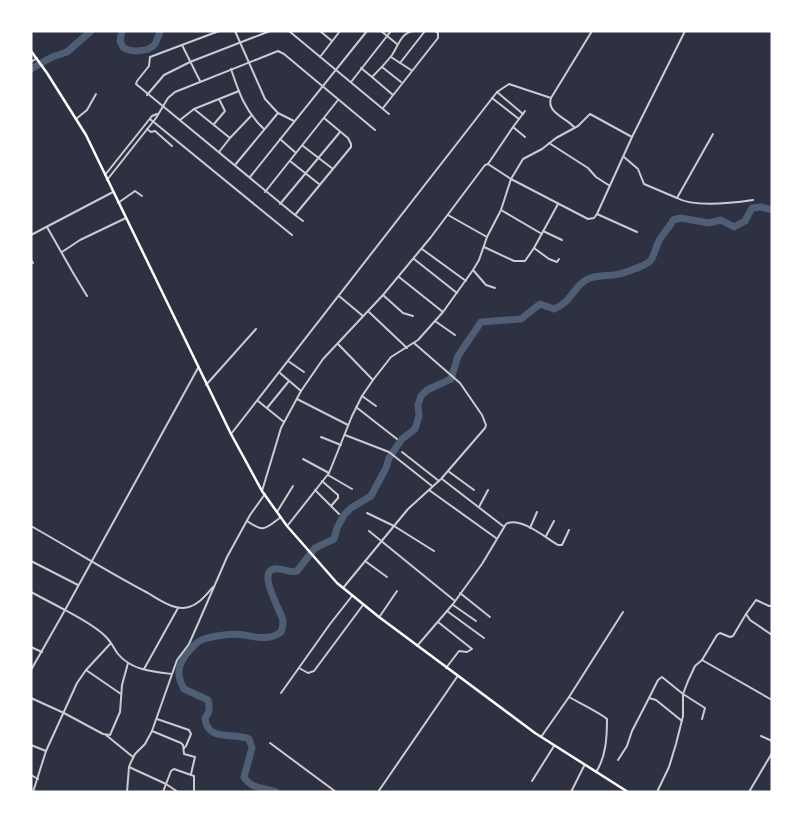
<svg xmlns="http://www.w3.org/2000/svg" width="803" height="823" font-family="'Noto Sans',sans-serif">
	<rect width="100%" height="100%" fill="#2d3142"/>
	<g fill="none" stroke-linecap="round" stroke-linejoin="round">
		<g stroke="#4f5d75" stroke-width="7">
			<path d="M122,31l-2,10 3,6c8,6 26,5 32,-3 2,-4 4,-9 5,-13"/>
			<path d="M31,69l21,-12 15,-5 24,-21"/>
			<path d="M276,792c-12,-5 -24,-2 -32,-15l8,-29 -3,-9c-16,-7 -42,3 -44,-21 5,-6 5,-10 3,-18l-24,-11c-7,-13 -7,-21 1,-33 4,-5 8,-10 13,-14 8,-6 36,-9 46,-7 13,2 25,6 37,-3 2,-4 2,-7 2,-11 -2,-10 -26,-49 -9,-52 9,-2 15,5 23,2l18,-23 19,-9 3,-11 7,-13 7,-7 20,-12 15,-28 3,-10 13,-19 13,-10 4,-13 -1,-11 3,-9 6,-6 24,-11 7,-23 23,-34 40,-3 19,-15 14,5c17,-6 20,-24 34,-30 11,-5 24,-2 35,-6 7,-3 24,-7 28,-13 4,-6 5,-15 9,-21 4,-7 10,-12 13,-19l8,-2 28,5 12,-3 13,7 11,-6 7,-13 10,-1 10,3"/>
		</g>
		<g stroke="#caccd0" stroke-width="2">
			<path d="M219,31l-69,26 -1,9 -12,15 -1,3 159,131 56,-68v-3l-3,-6 -24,-20"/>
			<path d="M235,31l30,68 13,14 16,8"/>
			<path d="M289,31l100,83"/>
			<path d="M320,31l12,10"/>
			<path d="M381,31l16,13"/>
			<path d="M182,45l18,36"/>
			<path d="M320,57l20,-26"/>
			<path d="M391,57l20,13"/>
			<path d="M31,62l6,-4"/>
			<path d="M400,63l25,-32"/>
			<path d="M382,67l19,15"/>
			<path d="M361,68l11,9c7,-7 14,-14 20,-22 7,-10 8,-21 21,-24"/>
			<path d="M231,69c8,24 14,42 33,60"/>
			<path d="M372,77l21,18"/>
			<path d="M351,82l40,-51"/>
			<path d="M497,92l26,22"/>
			<path d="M147,95l17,-20 26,-13 80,-31"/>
			<path d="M492,98l27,21"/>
			<path d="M551,98c-5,14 15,20 23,29"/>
			<path d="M383,108l55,-70v-5l-3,-2"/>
			<path d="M194,109l45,-18"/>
			<path d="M76,119l11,-9 9,-16"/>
			<path d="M150,119l142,116"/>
			<path d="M180,120l14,-11 36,29 21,-22"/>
			<path d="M214,124l11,-13 -6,-12"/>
			<path d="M513,127l12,-16"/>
			<path d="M147,129l4,3 4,-1 17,15"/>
			<path d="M280,139l16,14"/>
			<path d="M549,143l39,25 8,9 14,9"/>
			<path d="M303,146l30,23"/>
			<path d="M219,152l11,-14"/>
			<path d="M624,157l14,12 6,15 33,14 36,-64"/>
			<path d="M290,161l29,23"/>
			<path d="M488,164l25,-37 12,10"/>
			<path d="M235,165l43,-52"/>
			<path d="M105,175l47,-59 5,-2"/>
			<path d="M250,177l117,-146"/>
			<path d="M107,180l49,-62 12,-20 7,-6 103,-41 6,3 91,76"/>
			<path d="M265,192l73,-92"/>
			<path d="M677,198c18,10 56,5 76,2"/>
			<path d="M118,203l17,-12 7,5"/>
			<path d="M280,204l60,-72"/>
			<path d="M501,210l41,24"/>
			<path d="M597,214l40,18"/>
			<path d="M295,215l8,6"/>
			<path d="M448,215l39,22"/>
			<path d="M47,227l25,44 15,25"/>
			<path d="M543,231l19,9"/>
			<path d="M31,235l82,-43"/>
			<path d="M484,247l30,14h11l9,-13 24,-44"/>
			<path d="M534,248l15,11 8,3 2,-3"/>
			<path d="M422,249l44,32"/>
			<path d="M62,252l18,-12 46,-22"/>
			<path d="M414,259l43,34"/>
			<path d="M31,260l2,3"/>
			<path d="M473,270l13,15 9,3"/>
			<path d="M399,277l44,35"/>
			<path d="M383,295l20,18 10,3"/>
			<path d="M339,296l24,20"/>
			<path d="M369,312l38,36"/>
			<path d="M435,321l20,14"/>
			<path d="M338,344l35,36"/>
			<path d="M288,361l16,11"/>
			<path d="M280,373l21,18"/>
			<path d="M206,385l50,-56"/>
			<path d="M362,396l14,10"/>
			<path d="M297,399l51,26"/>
			<path d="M258,401l26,21"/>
			<path d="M356,407l41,32"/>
			<path d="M267,408l22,-27"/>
			<path d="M231,434l266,-342 12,-8 42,14 41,-67"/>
			<path d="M345,435l44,17 43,34"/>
			<path d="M321,437l20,8"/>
			<path d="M402,452l37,29"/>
			<path d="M303,459l26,14"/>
			<path d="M448,471l26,19"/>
			<path d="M328,475l24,14"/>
			<path d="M442,479l61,47"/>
			<path d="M322,481l16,14v3l-7,8"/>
			<path d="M315,490l24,24"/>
			<path d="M429,490l67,48"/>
			<path d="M262,491l19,-63 20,-37 22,-32 60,-64 48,-58 54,-72 3,-1 23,15 12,-20 19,-10 14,-11 22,-12 12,-12 42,23"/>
			<path d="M479,507l9,-17"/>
			<path d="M277,512l16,-26"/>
			<path d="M367,513l27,13 40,25"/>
			<path d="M247,521c17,12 18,8 34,-4"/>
			<path d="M288,525l41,-52 23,-57 10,-20 11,-16 18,-23 27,-17 25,-28 30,-42 6,-10 8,-23 14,-27 10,-31 77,40 6,-1 3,-4 35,-77 53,-106"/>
			<path d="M31,526c39,22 77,46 117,67 10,6 23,15 35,15 13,0 22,-12 30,-21"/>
			<path d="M530,528l7,-16"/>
			<path d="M369,531l86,70"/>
			<path d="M546,536l8,-15"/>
			<path d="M31,561l47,24"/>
			<path d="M365,561l22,16"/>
			<path d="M343,588l65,-79 33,-30 44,-51 1,-3 -4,-10 -22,-32 -46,-40"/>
			<path d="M460,593l30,24"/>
			<path d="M453,605l23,16"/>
			<path d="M447,611l37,27"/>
			<path d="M746,614l10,-14 13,6h3"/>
			<path d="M380,616l17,-25"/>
			<path d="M438,622l34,27 -5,3 -8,-1 -13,17"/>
			<path d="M417,646l36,-42 29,-40 24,-40c14,-8 40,14 52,21h4l7,-15"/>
			<path d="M31,647l11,5"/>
			<path d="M702,660l70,40"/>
			<path d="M299,668l9,5 6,-2 49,-66"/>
			<path d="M144,669l34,-61"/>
			<path d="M31,670l34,-60c14,8 31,16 42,28 5,5 7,11 11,16 13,16 35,18 54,20"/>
			<path d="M86,670l35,24"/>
			<path d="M281,693l49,-69 22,-28"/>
			<path d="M569,697c9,5 33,17 38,22 0,18 -1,38 -11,53"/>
			<path d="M31,698l33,15 39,21 7,1 10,-23 2,-27 6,-22"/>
			<path d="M649,698l9,-18 4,-3 21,17 22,14 -3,11"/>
			<path d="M157,719l32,11 2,4 -5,12 -2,2"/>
			<path d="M152,731l29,12 2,2 1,9 11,3 -4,17"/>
			<path d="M106,735l27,22"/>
			<path d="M761,736l11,5"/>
			<path d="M541,737l28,-40 54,-85"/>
			<path d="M270,743l66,49"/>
			<path d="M31,745l15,6"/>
			<path d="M618,760l9,-14 5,-15 17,-33 7,2 26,21"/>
			<path d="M129,767l37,17 12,8"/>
			<path d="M31,775l7,4"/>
			<path d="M532,781l22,-35"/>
			<path d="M33,792l13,-41 31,-68 9,-13 25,-27"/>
			<path d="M127,792l2,-25 2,-5 4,-8 10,-10 7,-13 25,-71 12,-16 8,-18 30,-69 23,-42 15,-21"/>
			<path d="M163,792l8,-21 3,-2 20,7v16"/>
			<path d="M378,792l79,-115"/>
			<path d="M571,792l13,-26"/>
			<path d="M657,792l12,-25 7,-23 7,-28v-22l5,-13 7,-15 7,-6 15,-25 3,-2 10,4 3,-1 13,-22 4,6 22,15"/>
			<path d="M749,792l23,-39"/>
		</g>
		<path stroke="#caccd0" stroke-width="2" d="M31,592l34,18 133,-242"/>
		<path stroke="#fff" stroke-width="2.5" d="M31,51l16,22 39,62 145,299 31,57 25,35 50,57 42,34 156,116 93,59"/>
	</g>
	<rect width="803" height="823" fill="none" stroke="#ffffff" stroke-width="65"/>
</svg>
